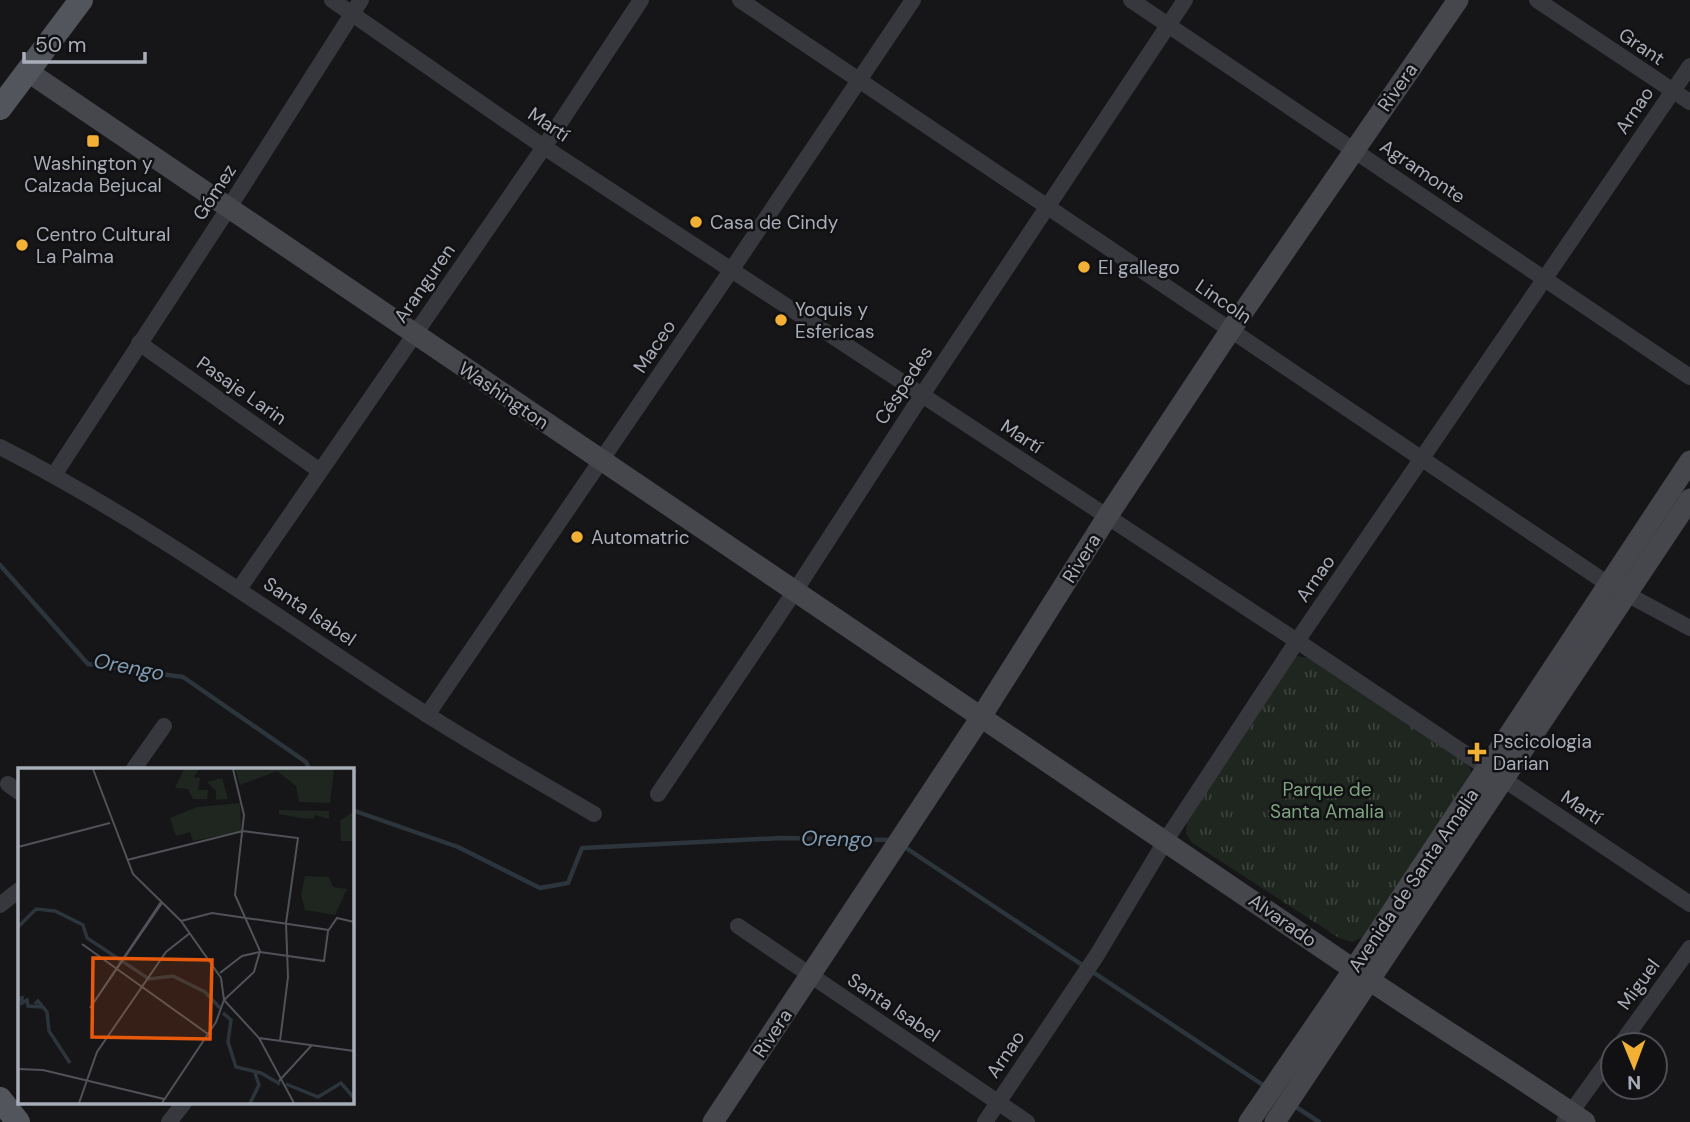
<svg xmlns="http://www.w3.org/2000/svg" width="1690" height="1122" font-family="'DM Sans',sans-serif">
	<defs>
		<pattern id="grass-tufts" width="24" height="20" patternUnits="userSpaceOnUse" patternTransform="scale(1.75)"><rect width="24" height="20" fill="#1e261f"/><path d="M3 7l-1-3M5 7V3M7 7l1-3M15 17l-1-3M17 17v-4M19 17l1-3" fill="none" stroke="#3c433d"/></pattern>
	</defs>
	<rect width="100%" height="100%" fill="#161618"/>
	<path fill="url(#grass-tufts)" d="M1297,656l17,3 151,99 6,13 -2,9 -104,156 -13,6 -13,-4 -148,-96 -5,-9 1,-12 101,-158z"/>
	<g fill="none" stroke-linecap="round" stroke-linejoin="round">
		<g stroke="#2c353c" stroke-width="4.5">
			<path d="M0,565l88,99 95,13 123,85 4,8"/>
			<path d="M352,810l106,37 82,41 28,-5 14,-35 199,-10 111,2"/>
			<path d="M903,846l363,241"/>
			<path d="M1293,1105l26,17"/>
		</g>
		<g stroke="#37383d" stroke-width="16">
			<path d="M332,0l212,147 753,494 393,263"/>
			<path d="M740,0l868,584 82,44"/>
			<path d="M1131,0l559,377"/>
			<path d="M1537,0l153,102"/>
			<path d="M139,343l181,128"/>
			<path d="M0,447c149,76 285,176 426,267 55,35 112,67 168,100"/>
			<path d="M54,475l174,-266 133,-209"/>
			<path d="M239,589l305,-442 97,-147"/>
			<path d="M427,715l305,-446 181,-269"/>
			<path d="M133,770l31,-44"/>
			<path d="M8,784l11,8"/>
			<path d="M658,794l137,-203 127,-196 263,-395"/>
			<path d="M0,905l19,-15"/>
			<path d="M738,926l289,196"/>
			<path d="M1620,1045l70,-97"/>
			<path d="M169,1122l15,-19"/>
			<path d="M985,1122l112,-167 69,-115 131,-199 393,-575"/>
			<path d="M1564,1122l49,-68"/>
		</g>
		<g stroke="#45474d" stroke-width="21">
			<path d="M27,71c442,302 887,599 1329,900 76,52 154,99 229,151"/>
			<path d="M713,1122l268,-405 126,-200 123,-186 228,-331"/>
			<path d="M1249,1122l105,-153 336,-508"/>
			<path d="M1275,1122l415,-623"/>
		</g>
		<g stroke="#53555c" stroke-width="24">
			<path d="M0,108l81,-108"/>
			<path d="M0,1099l18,23"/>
		</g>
	</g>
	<g fill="#f2b134" stroke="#111113" stroke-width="2.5">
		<rect x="86" y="134" width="14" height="14" rx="3.5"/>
		<circle cx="696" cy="222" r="7"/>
		<circle cx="22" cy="245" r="7"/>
		<circle cx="1084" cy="267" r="7"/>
		<circle cx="781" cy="320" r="7"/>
		<circle cx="577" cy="537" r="7"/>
		<path d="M1473.5 741.5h7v7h7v7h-7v7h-7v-7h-7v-7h7z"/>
	</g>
	<g text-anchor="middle" stroke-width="5" stroke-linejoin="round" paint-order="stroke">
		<g font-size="19" fill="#a8adb8" stroke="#111113">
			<text transform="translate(1642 46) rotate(34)" y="7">Grant</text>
			<text transform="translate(1397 87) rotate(-55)" y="7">Rivera</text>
			<text transform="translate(1634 110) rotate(-56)" y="7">Arnao</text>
			<text transform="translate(549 124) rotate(34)" y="7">Martí</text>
			<text transform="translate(1423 171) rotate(34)" y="7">Agramonte</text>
			<text transform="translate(214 192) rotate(-57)" y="7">Gómez</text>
			<text transform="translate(424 283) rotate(-55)" y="7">Aranguren</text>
			<text transform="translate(1224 301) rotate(34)" y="7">Lincoln</text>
			<text transform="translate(654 346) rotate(-56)" y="7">Maceo</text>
			<text transform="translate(903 385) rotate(-57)" y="7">Céspedes</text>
			<text transform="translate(242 390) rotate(35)" y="7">Pasaje Larin</text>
			<text transform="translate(504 395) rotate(34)" y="7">Washington</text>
			<text transform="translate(1022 436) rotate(33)" y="7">Martí</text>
			<text transform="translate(1081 558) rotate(-58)" y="7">Rivera</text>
			<text transform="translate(1315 578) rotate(-55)" y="7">Arnao</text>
			<text transform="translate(310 611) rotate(34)" y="7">Santa Isabel</text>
			<text transform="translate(1582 807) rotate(34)" y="7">Martí</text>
			<text transform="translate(1413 880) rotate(-56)" y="7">Avenida de Santa Amalia</text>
			<text transform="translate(1283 920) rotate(35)" y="7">Alvarado</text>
			<text transform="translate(1638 984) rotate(-54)" y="7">Miguel</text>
			<text transform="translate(894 1007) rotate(34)" y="7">Santa Isabel</text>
			<text transform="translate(772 1033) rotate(-56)" y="7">Rivera</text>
			<text transform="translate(1005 1054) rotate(-56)" y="7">Arnao</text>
		</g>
		<g font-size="19" fill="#a8adb8" stroke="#111113" text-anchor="start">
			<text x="93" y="170" text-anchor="middle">Washington y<tspan x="93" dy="22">Calzada Bejucal</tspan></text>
			<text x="710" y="229">Casa de Cindy</text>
			<text x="36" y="241">Centro Cultural<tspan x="36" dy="22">La Palma</tspan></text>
			<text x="1098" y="274">El gallego</text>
			<text x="795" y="316">Yoquis y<tspan x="795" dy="22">Esfericas</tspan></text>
			<text x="591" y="544">Automatric</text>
			<text x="1493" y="748">Pscicologia<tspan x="1493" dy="22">Darian</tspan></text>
		</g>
		<g font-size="19" fill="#7fa381" stroke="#111113">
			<text x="1327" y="796">Parque de<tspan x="1327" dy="22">Santa Amalia</tspan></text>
		</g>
		<g font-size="21" font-style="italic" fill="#7f9bb3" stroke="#111113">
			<text transform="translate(129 667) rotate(11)" y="7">Orengo</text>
			<text transform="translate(837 839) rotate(1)" y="7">Orengo</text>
		</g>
	</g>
	<g transform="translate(18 768)">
		<rect width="336" height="336" fill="#161618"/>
		<path d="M261,42l50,1v8l-15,-4v4l-13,-1 -22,-4zM336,43v30h-13l-1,-20z" fill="#1e261f"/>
		<path d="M166,1h15l-5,8 6,1 -2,12h10l-1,9h-14l-5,-10 -13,-1zM217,1h99l-4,34 -31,-1 -3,-16 -19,-15 -37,14zM204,10l6,21 -12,1v-9l-9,-9zM222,35l1,28 -48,10 -3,-9 -14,4 -6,-18 27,-11zM287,108l24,1 4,10 14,2 -12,26 -30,-5 -4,-15z" fill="#1e261f"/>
		<path fill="none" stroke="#2c353c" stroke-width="3.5" d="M0,159l18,-18 19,2 28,14 4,13 62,41 24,-3 32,16 15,16M0,231l4,-1v5l5,-3 1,6 14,1M17,236l3,-3 9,11 2,19 21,32M205,245l8,7 -3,22 8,25 25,6 19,11M268,316l32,13 23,-14 13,15M232,335l9,-18 -4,-12"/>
		<path fill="none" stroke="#505258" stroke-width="2" d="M75,1l40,105 48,47 40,57 3,22 -8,22 -54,81M0,79l92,-24M109,92l116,-29 55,7 -12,85 2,54 -8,64M143,134l-71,106 72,-105M163,153l31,-8 117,17M64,176l126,90M202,205l22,-17 18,-4 64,9 4,-30 9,-13 17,4M206,232l30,-28 6,-21 -25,-56 9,-80 -11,-46M206,232l35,38 35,65M241,270l95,13M0,301l25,1 121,29M261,313l33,-36M61,335l18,-51 69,-100 24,-19"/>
		<path fill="#e8590c" fill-opacity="0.15" stroke="#e8590c" stroke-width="3.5" d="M75,190l119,2 -2,79 -118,-2z"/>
		<rect width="336" height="336" fill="none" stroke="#a8adb8" stroke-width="3.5"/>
	</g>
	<g transform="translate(1634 1066) rotate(179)"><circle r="33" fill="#111113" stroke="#4d4f55" stroke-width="2"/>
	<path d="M0-5L12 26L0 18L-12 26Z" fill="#f2b134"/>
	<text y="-10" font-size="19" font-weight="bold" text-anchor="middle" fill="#a8adb8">N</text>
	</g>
	<path d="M24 52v10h121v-10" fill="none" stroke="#a8adb8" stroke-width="3.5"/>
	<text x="35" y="52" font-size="21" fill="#a8adb8" stroke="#111113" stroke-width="5" paint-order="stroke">50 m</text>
</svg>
